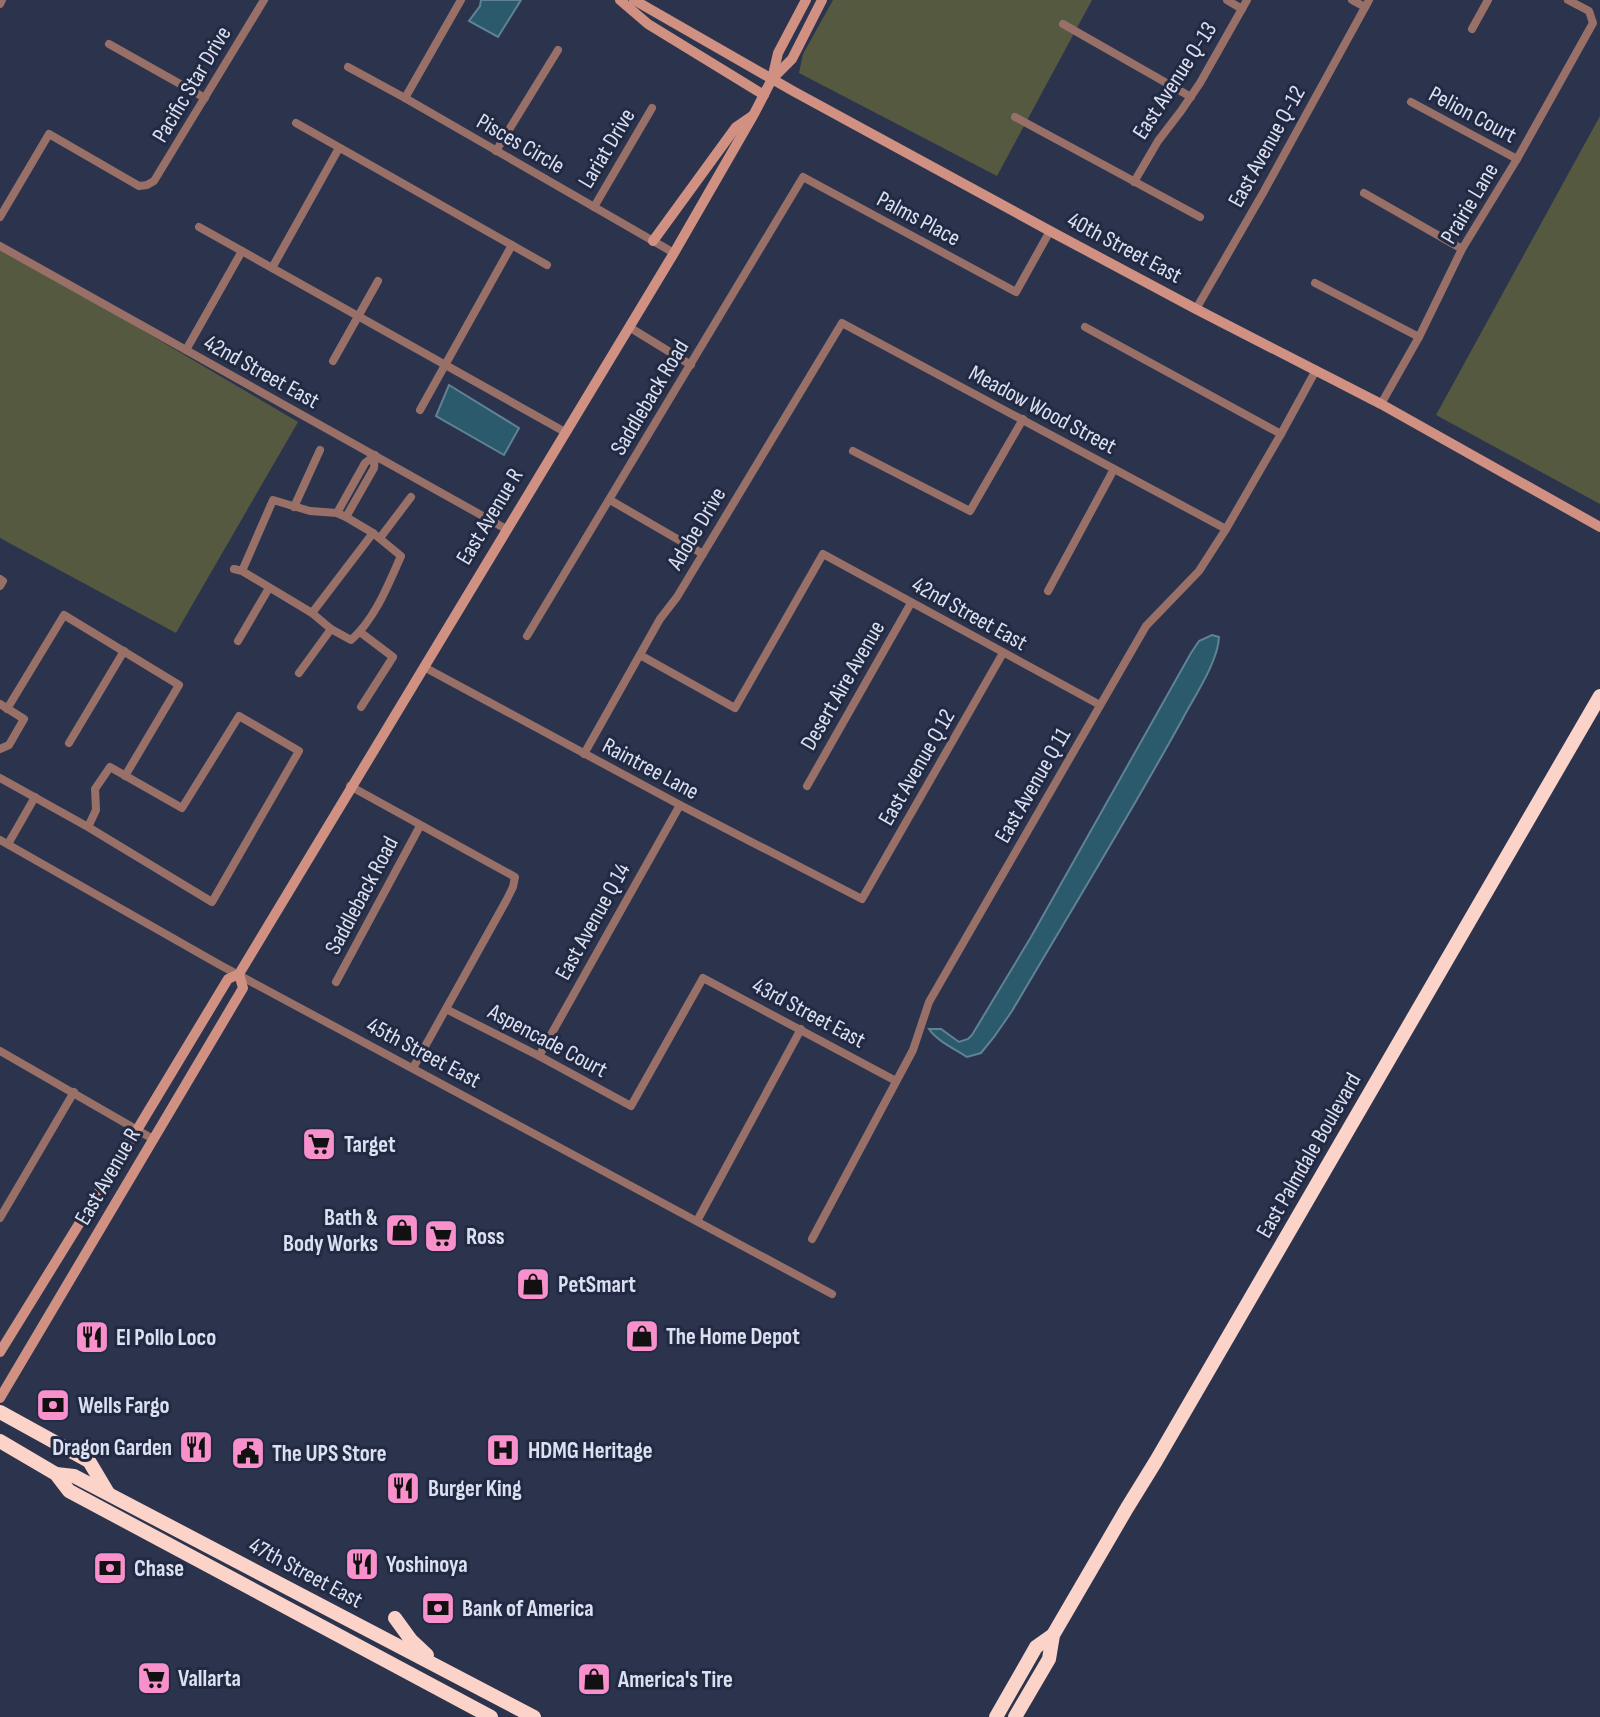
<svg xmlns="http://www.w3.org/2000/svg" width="1600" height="1717" font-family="'Sofia Sans Condensed',sans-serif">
	<rect width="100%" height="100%" fill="#2c344d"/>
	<g fill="#545940">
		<path d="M833,0h259l-95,176 -198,-103 4,-19z"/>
		<path d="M1600,116v388l-164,-89z"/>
		<path d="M0,246l298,176 -122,211 -176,-95z"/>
	</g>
	<g fill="#2b5a6d" stroke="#608295" stroke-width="2">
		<path d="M481,0h40l-23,37 -29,-16 11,-15z"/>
		<path d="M449,385l70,43 -15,27 -68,-39z"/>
		<path d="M1212,635l7,2c-1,25 -25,60 -37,83 -54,98 -113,194 -170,291l-18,26 -13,16 -14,4c-12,-8 -30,-16 -38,-28h12l18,13 9,-3 4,-4 59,-98 160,-284 8,-12z"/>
	</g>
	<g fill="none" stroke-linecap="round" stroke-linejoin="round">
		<g stroke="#997067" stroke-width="8">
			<path d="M1227,0l15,9"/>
			<path d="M1352,0l13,7"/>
			<path d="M0,4l2,-4"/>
			<path d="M1063,24l128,73"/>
			<path d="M1472,29l16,-29"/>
			<path d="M109,44l96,54"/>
			<path d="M348,67l57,31 269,155"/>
			<path d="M405,98l56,-98"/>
			<path d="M1411,102l106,57"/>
			<path d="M1015,117l185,100"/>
			<path d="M296,123l251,142"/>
			<path d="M496,151l62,-101"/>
			<path d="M1134,182l24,-41 23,-30 19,-28 47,-83"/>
			<path d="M1364,193l98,56"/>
			<path d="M594,207l58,-99"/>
			<path d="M0,217l49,-83 90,52 8,-1 7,-4 110,-181"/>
			<path d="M199,227l366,205"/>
			<path d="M0,246l506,283"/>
			<path d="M272,268l67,-120"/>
			<path d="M1315,283l104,54"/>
			<path d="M1196,309l67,-116 106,-193"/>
			<path d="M629,327l62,38"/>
			<path d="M1085,327l196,107"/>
			<path d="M186,350l56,-99"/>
			<path d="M333,361l45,-80"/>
			<path d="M1381,404l38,-67 43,-88 55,-90 76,-136 -4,-12 -21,-11"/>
			<path d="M420,410l92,-165"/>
			<path d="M853,451l117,60 53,-92"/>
			<path d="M610,500l93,54"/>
			<path d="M294,507l26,-57"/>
			<path d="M337,513l28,-50 10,-8 -1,13 -28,49"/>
			<path d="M380,538l31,-41"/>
			<path d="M234,569l8,2 70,42 19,16 20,11c24,-21 37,-55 50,-84l-28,-23 -27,-16 -9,-4 -27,-2 -37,-11 -31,71"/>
			<path d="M0,579l3,2 -3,5"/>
			<path d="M1048,591l66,-122"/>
			<path d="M312,613l61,-80"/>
			<path d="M360,632l33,25 -32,50"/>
			<path d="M527,636l276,-459 213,115 34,-61"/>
			<path d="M238,641l31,-53"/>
			<path d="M640,655l95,53 88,-154 277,151"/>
			<path d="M424,667l256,138 182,94 141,-246"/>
			<path d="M299,673l32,-44"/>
			<path d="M0,704l24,15 -15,26 -9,4"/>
			<path d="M7,709l57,-94 115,70 -54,91"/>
			<path d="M69,743l55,-92"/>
			<path d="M584,754l76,-135 17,-22 165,-274 384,206"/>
			<path d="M0,778l88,49 124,75 87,-151 -60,-35 -57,92 -72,-41 -15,22 1,21 -8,17"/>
			<path d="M350,786l165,91 -2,10 -7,14 -93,167"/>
			<path d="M807,786l104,-183"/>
			<path d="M0,840l220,125 612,329"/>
			<path d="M8,844l27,-47"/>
			<path d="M336,982l84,-156"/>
			<path d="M446,1009l93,47 92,50 72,-128 193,103"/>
			<path d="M0,1051l153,88"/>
			<path d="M539,1056l141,-251"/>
			<path d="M0,1218l74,-126"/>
			<path d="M697,1221l104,-192"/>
			<path d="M812,1239l101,-189 16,-48 217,-376 53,-55 27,-42 55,-95 35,-64"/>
		</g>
		<g stroke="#d19182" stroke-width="10">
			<path d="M620,0l28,24 116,71"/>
			<path d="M634,0l159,91 257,140 146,78 185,95 219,123"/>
			<path d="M772,79l20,-20 30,-59"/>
			<path d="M653,241l83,-114 16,-11"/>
			<path d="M0,1352l137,-222 91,-151 11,-5 435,-721 80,-139 18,-35 6,-26 28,-53"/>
			<path d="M0,1398l243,-410 -4,-14"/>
		</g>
		<g stroke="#fbd3c9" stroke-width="14">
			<path d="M0,1412l89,49 19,32"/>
			<path d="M0,1441l56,33 13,17 422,226"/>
			<path d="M56,1474l18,2 460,241"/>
			<path d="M395,1618l16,22 16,15"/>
			<path d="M996,1717l40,-70 17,-12"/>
			<path d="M1015,1717l34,-58 4,-24 74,-127 29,-47 444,-765"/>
		</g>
	</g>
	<defs>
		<g id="supermarket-square" transform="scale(1.75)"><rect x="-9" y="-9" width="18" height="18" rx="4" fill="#f890cb" stroke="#222942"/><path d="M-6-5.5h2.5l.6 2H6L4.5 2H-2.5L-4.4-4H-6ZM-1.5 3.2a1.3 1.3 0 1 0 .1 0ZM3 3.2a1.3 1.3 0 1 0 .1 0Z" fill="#111"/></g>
		<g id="shop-square" transform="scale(1.75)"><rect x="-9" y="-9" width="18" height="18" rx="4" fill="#f890cb" stroke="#222942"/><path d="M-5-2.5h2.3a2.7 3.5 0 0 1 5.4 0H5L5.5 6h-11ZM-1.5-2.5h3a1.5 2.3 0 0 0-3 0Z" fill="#111"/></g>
		<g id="restaurant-square" transform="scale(1.75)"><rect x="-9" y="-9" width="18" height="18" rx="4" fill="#f890cb" stroke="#222942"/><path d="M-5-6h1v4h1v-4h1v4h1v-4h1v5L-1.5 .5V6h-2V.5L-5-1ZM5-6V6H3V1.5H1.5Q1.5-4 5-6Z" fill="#111"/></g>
		<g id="bank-square" transform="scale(1.75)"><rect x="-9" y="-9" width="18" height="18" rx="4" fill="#f890cb" stroke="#222942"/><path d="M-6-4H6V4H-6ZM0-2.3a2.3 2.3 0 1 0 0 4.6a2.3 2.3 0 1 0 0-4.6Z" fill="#111"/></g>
		<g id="hospital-square" transform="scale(1.75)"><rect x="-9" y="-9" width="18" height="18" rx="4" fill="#f890cb" stroke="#222942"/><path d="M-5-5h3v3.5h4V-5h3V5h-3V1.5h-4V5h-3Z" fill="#111"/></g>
		<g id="civic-square" transform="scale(1.75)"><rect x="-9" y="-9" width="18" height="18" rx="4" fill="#f890cb" stroke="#222942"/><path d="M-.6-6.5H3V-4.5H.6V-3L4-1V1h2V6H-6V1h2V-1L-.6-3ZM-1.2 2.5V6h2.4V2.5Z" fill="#111"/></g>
	</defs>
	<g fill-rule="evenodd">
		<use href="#supermarket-square" x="319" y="1144"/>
		<use href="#shop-square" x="402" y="1230"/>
		<use href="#supermarket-square" x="441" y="1236"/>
		<use href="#shop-square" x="533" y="1284"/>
		<use href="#shop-square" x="642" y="1336"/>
		<use href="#restaurant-square" x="92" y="1337"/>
		<use href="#bank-square" x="53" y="1405"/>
		<use href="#restaurant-square" x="196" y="1447"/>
		<use href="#hospital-square" x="503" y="1450"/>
		<use href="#civic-square" x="248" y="1453"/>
		<use href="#restaurant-square" x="403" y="1488"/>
		<use href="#restaurant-square" x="362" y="1564"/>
		<use href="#bank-square" x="110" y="1568"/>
		<use href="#bank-square" x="438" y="1608"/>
		<use href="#supermarket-square" x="154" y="1678"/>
		<use href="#shop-square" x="594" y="1679"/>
	</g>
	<g text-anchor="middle" stroke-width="6" stroke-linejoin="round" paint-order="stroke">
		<g font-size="23" fill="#dce1f2" stroke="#222942">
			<text transform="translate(1174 80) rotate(-57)" y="8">East Avenue Q-13</text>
			<text transform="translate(191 84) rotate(-59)" y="8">Pacific Star Drive</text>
			<text transform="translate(1473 114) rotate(28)" y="8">Pelion Court</text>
			<text transform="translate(521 143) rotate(30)" y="8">Pisces Circle</text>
			<text transform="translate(1266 146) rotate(-61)" y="8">East Avenue Q-12</text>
			<text transform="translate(606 148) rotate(-59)" y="8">Lariat Drive</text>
			<text transform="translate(1469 203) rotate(-59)" y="8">Prairie Lane</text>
			<text transform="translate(919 218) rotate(28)" y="8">Palms Place</text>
			<text transform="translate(1125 247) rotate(28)" y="8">40th Street East</text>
			<text transform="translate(262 371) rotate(29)" y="8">42nd Street East</text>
			<text transform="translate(649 397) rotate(-59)" y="8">Saddleback Road</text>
			<text transform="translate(1043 409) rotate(28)" y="8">Meadow Wood Street</text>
			<text transform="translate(489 516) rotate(-59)" y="8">East Avenue R</text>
			<text transform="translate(696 528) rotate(-59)" y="8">Adobe Drive</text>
			<text transform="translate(970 613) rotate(29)" y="8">42nd Street East</text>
			<text transform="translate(842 685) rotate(-60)" y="8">Desert Aire Avenue</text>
			<text transform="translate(916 767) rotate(-60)" y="8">East Avenue Q 12</text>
			<text transform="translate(651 768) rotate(28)" y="8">Raintree Lane</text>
			<text transform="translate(1032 785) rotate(-60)" y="8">East Avenue Q 11</text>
			<text transform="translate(361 895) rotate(-62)" y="8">Saddleback Road</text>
			<text transform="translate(592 921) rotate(-61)" y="8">East Avenue Q 14</text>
			<text transform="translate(809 1012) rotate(28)" y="8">43rd Street East</text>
			<text transform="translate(548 1040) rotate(28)" y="8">Aspencade Court</text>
			<text transform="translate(424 1052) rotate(28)" y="8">45th Street East</text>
			<text transform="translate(1308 1155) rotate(-60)" y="8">East Palmdale Boulevard</text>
			<text transform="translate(107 1176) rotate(-60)" y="8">East Avenue R</text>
			<text transform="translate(306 1572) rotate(28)" y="8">47th Street East</text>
		</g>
		<g font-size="23" font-weight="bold" fill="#dce1f2" stroke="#222942" text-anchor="start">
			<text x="344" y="1152">Target</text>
			<text x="378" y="1225" text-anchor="end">Bath &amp;<tspan x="378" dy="26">Body Works</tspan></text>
			<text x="466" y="1244">Ross</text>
			<text x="558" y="1292">PetSmart</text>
			<text x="666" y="1344">The Home Depot</text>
			<text x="116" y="1345">El Pollo Loco</text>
			<text x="78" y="1413">Wells Fargo</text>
			<text x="172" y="1455" text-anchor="end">Dragon Garden</text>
			<text x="528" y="1458">HDMG Heritage</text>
			<text x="272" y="1461">The UPS Store</text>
			<text x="428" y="1496">Burger King</text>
			<text x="386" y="1572">Yoshinoya</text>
			<text x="134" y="1576">Chase</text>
			<text x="462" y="1616">Bank of America</text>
			<text x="178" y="1686">Vallarta</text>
			<text x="618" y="1687">America's Tire</text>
		</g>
	</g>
</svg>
